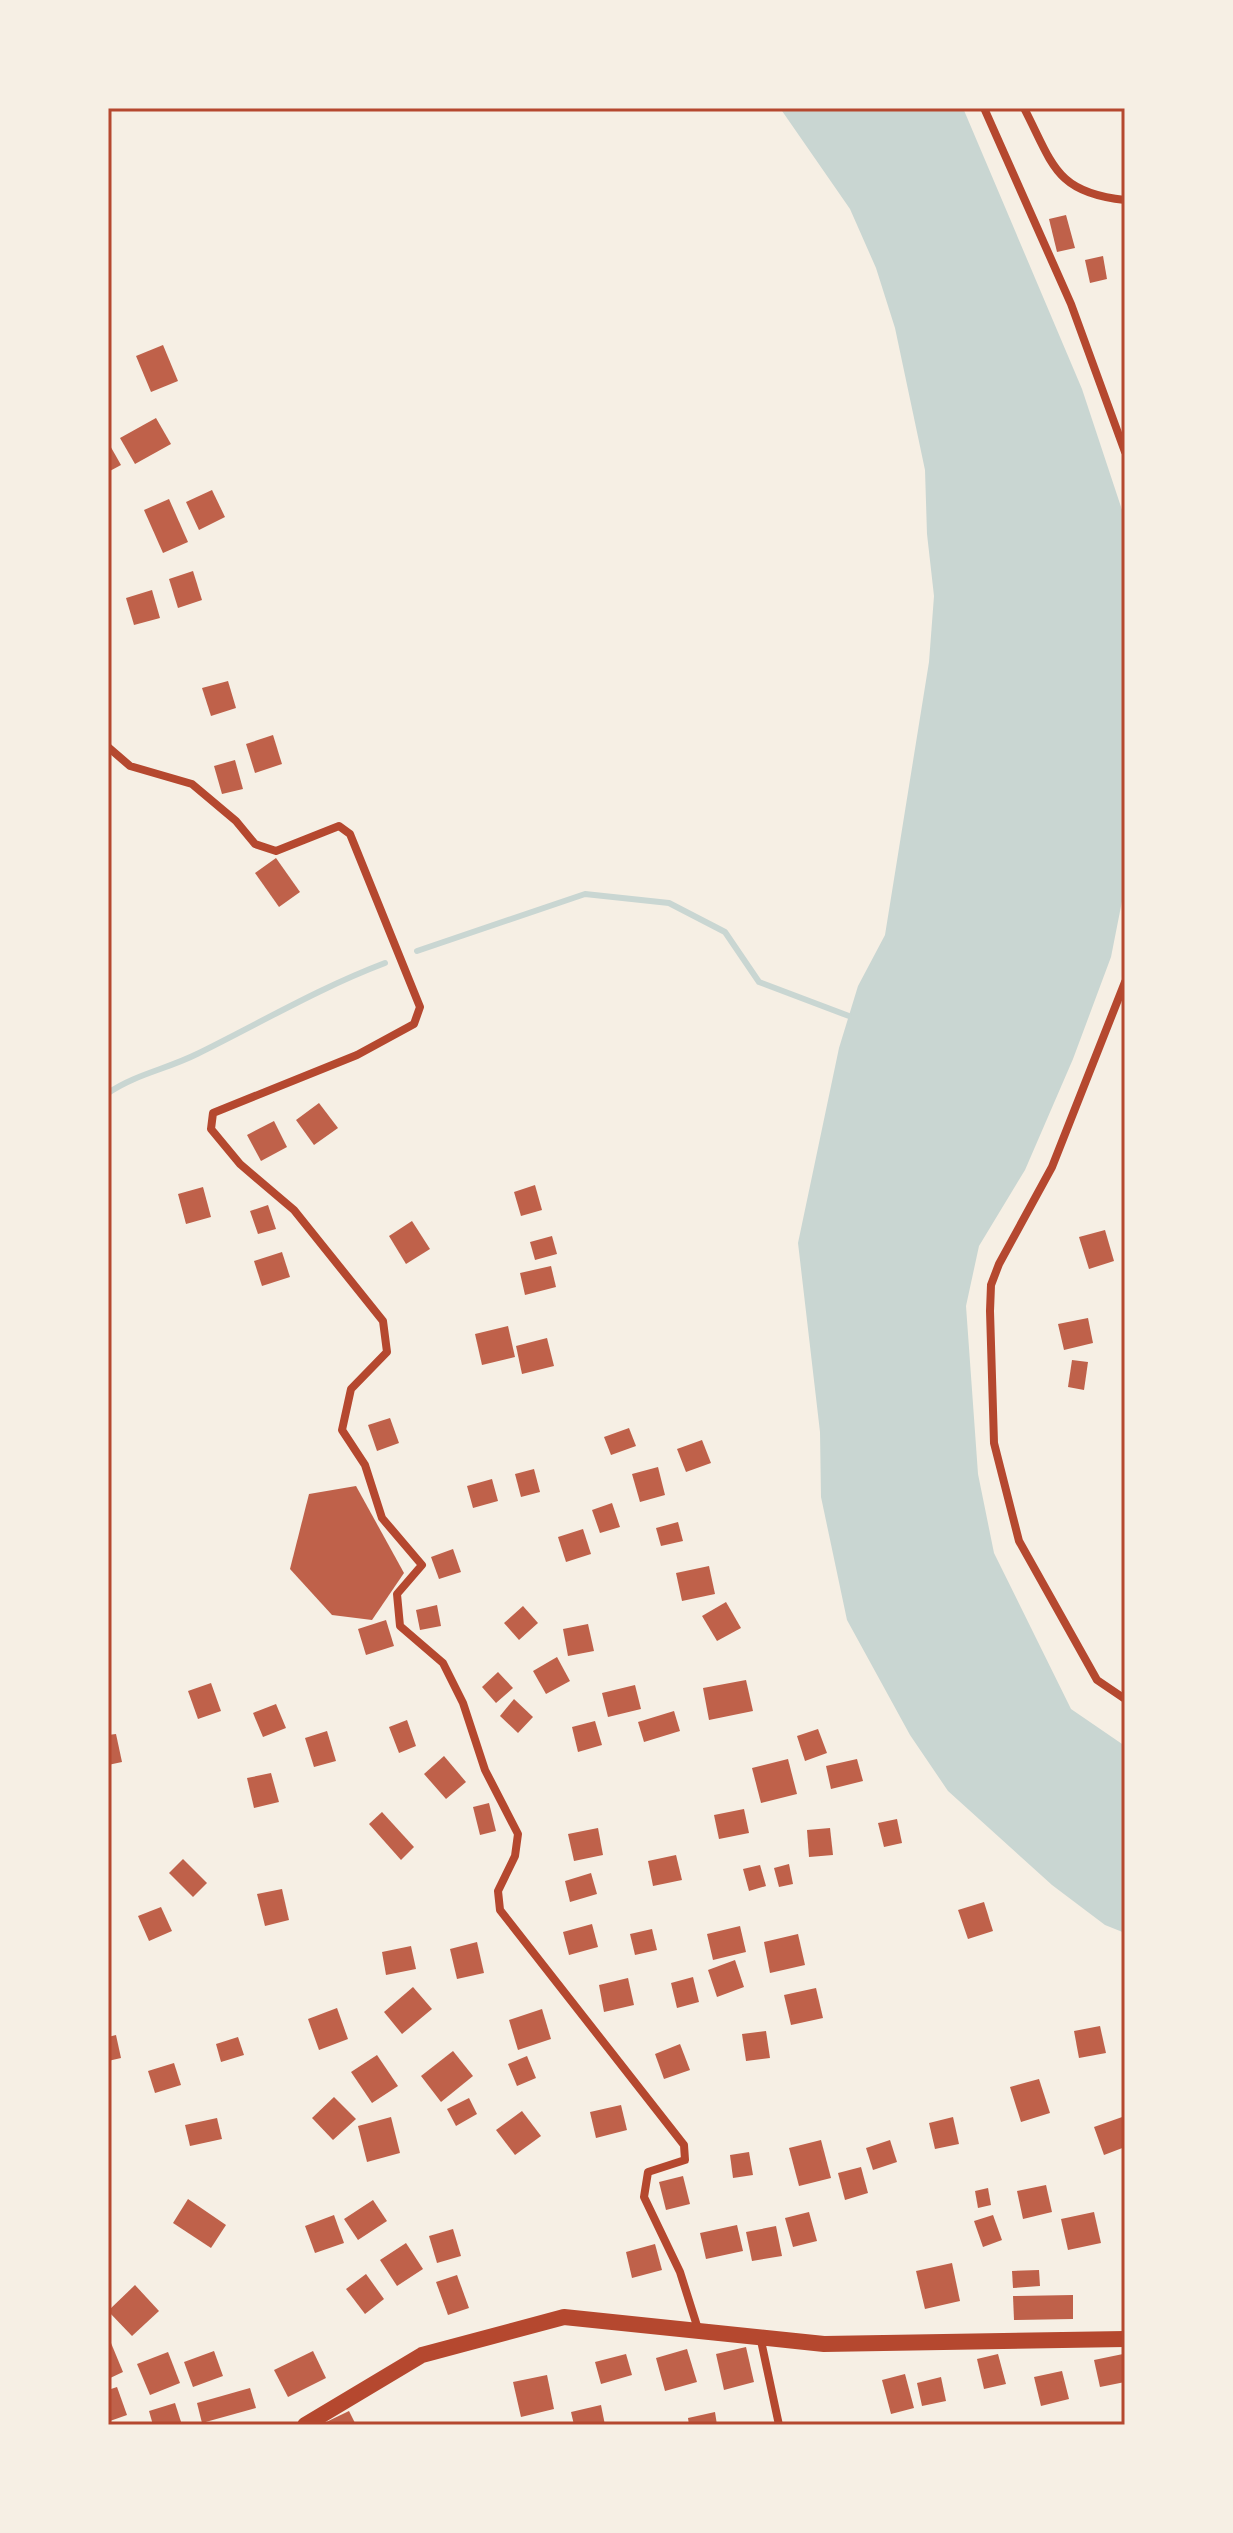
<svg xmlns="http://www.w3.org/2000/svg" width="1233" height="2533" font-family="'Source Serif 4',serif">
	<rect width="100%" height="100%" fill="#f6efe4"/>
	<path fill="#c9d6d2" d="M780,108h183l119,281 43,130v367l-14,71 -38,102 -48,111 -46,76 -13,60 12,168 16,79 77,156 54,37v187l-20,-8 -53,-40 -104,-94 -38,-56 -63,-115 -26,-123 -1,-65 -22,-189 41,-195 19,-62 27,-51 44,-273 5,-66 -7,-62 -2,-64 -30,-142 -19,-60 -26,-59z"/>
	<g fill="none" stroke-linecap="round" stroke-linejoin="round">
		<g stroke="#c9d6d2" stroke-width="6">
			<path d="M417,951l168,-57 84,9 56,29 34,50 90,34"/>
			<path d="M108,1093c28,-19 59,-24 89,-39 63,-31 122,-66 188,-91"/>
		</g>
	</g>
	<g fill="#bf614a">
		<path d="M1066,215l9,33 -18,4 -8,-33z"/>
		<path d="M1103,256l4,23 -17,4 -5,-23z"/>
		<path d="M163,345l15,36 -27,11 -15,-36z"/>
		<path d="M156,418l15,26 -36,20 -15,-26z"/>
		<path d="M108,442l13,23 -13,7z"/>
		<path d="M212,490l13,27 -26,13 -13,-28z"/>
		<path d="M169,499l19,43 -25,11 -19,-43z"/>
		<path d="M193,571l9,29 -24,8 -9,-29z"/>
		<path d="M152,590l8,28 -26,7 -8,-27z"/>
		<path d="M228,681l8,27 -25,8 -9,-28z"/>
		<path d="M273,735l9,29 -27,9 -9,-29z"/>
		<path d="M235,760l8,29 -21,5 -8,-28z"/>
		<path d="M276,858l24,34 -21,15 -24,-34z"/>
		<path d="M319,1103l19,25 -24,17 -18,-25z"/>
		<path d="M274,1121l13,26 -26,14 -14,-26z"/>
		<path d="M535,1185l7,25 -21,6 -7,-24z"/>
		<path d="M203,1187l8,30 -25,7 -8,-30z"/>
		<path d="M268,1205l8,24 -18,5 -8,-23z"/>
		<path d="M412,1221l18,28 -24,15 -17,-28z"/>
		<path d="M1105,1230l9,31 -25,8 -10,-32z"/>
		<path d="M552,1236l5,18 -22,6 -5,-18z"/>
		<path d="M282,1252l8,25 -28,9 -8,-25z"/>
		<path d="M551,1266l5,21 -31,8 -5,-22z"/>
		<path d="M1088,1318l5,25 -29,7 -6,-26z"/>
		<path d="M508,1326l7,31 -33,8 -7,-31z"/>
		<path d="M547,1338l7,28 -32,8 -6,-28z"/>
		<path d="M1072,1360l16,2 -4,28 -16,-3z"/>
		<path d="M390,1418l9,25 -22,8 -9,-26z"/>
		<path d="M629,1428l7,18 -25,9 -7,-18z"/>
		<path d="M702,1440l9,23 -25,9 -9,-23z"/>
		<path d="M658,1467l7,28 -25,7 -8,-28z"/>
		<path d="M534,1469l6,23 -19,5 -6,-23z"/>
		<path d="M492,1479l6,22 -25,7 -6,-22z"/>
		<path d="M356,1486l48,87 -32,47 -40,-5 -42,-46 19,-75z"/>
		<path d="M612,1503l8,24 -20,6 -8,-23z"/>
		<path d="M678,1522l5,19 -22,5 -5,-18z"/>
		<path d="M583,1529l8,25 -25,8 -8,-25z"/>
		<path d="M453,1549l8,23 -22,7 -8,-22z"/>
		<path d="M709,1566l6,28 -33,7 -6,-28z"/>
		<path d="M726,1602l15,26 -24,13 -15,-25z"/>
		<path d="M437,1605l4,21 -21,4 -4,-20z"/>
		<path d="M523,1606l15,17 -19,17 -15,-17z"/>
		<path d="M386,1620l8,26 -28,9 -8,-26z"/>
		<path d="M588,1624l6,27 -26,5 -5,-27z"/>
		<path d="M557,1657l13,24 -24,13 -13,-23z"/>
		<path d="M498,1672l15,16 -17,15 -14,-16z"/>
		<path d="M746,1680l7,31 -44,9 -6,-32z"/>
		<path d="M211,1683l10,28 -23,8 -10,-28z"/>
		<path d="M635,1685l6,24 -33,8 -6,-24z"/>
		<path d="M514,1699l19,18 -15,16 -18,-17z"/>
		<path d="M276,1704l10,24 -23,9 -10,-24z"/>
		<path d="M674,1711l6,20 -36,11 -6,-20z"/>
		<path d="M407,1720l9,26 -17,7 -10,-26z"/>
		<path d="M595,1721l7,24 -24,7 -6,-25z"/>
		<path d="M818,1729l9,24 -22,8 -8,-25z"/>
		<path d="M327,1731l9,30 -22,6 -9,-29z"/>
		<path d="M116,1734l6,28 -14,3v-30z"/>
		<path d="M444,1756l22,26 -20,17 -22,-25z"/>
		<path d="M788,1759l9,35 -36,9 -9,-35z"/>
		<path d="M857,1759l6,22 -32,8 -5,-23z"/>
		<path d="M271,1773l8,29 -25,6 -7,-30z"/>
		<path d="M489,1803l7,28 -16,4 -7,-28z"/>
		<path d="M744,1809l5,24 -30,6 -5,-24z"/>
		<path d="M382,1812l32,35 -13,13 -32,-36z"/>
		<path d="M897,1819l5,24 -18,4 -6,-24z"/>
		<path d="M598,1828l5,27 -29,6 -6,-27z"/>
		<path d="M830,1828l3,27 -24,2 -2,-27z"/>
		<path d="M676,1855l6,25 -29,6 -5,-25z"/>
		<path d="M183,1859l24,24 -14,14 -24,-24z"/>
		<path d="M789,1864l4,20 -14,3 -5,-19z"/>
		<path d="M760,1865l6,21 -17,5 -6,-22z"/>
		<path d="M591,1873l6,21 -27,8 -5,-21z"/>
		<path d="M282,1889l7,31 -24,6 -8,-32z"/>
		<path d="M984,1902l9,29 -25,8 -10,-29z"/>
		<path d="M161,1907l11,24 -23,10 -11,-25z"/>
		<path d="M592,1924l6,23 -29,8 -6,-23z"/>
		<path d="M740,1926l6,26 -33,8 -6,-26z"/>
		<path d="M652,1929l5,21 -22,5 -5,-21z"/>
		<path d="M798,1934l7,31 -35,8 -6,-31z"/>
		<path d="M477,1942l7,31 -27,6 -7,-30z"/>
		<path d="M411,1946l5,23 -30,6 -4,-23z"/>
		<path d="M735,1960l9,27 -27,10 -9,-27z"/>
		<path d="M693,1977l6,25 -22,6 -6,-25z"/>
		<path d="M628,1978l6,27 -30,7 -5,-27z"/>
		<path d="M413,1987l19,22 -30,25 -18,-22z"/>
		<path d="M816,1988l7,30 -32,7 -7,-30z"/>
		<path d="M337,2008l11,31 -29,11 -11,-31z"/>
		<path d="M542,2009l9,30 -33,11 -9,-30z"/>
		<path d="M1100,2026l6,27 -27,5 -5,-27z"/>
		<path d="M766,2031l4,27 -24,3 -4,-27z"/>
		<path d="M116,2035l5,23 -13,3v-24z"/>
		<path d="M238,2037l6,18 -23,7 -5,-18z"/>
		<path d="M680,2044l10,26 -26,9 -9,-25z"/>
		<path d="M453,2051l20,25 -32,26 -20,-26z"/>
		<path d="M377,2055l21,31 -26,17 -21,-31z"/>
		<path d="M527,2056l9,22 -19,8 -9,-22z"/>
		<path d="M174,2063l7,22 -26,8 -7,-22z"/>
		<path d="M1039,2079l11,34 -29,9 -11,-35z"/>
		<path d="M334,2097l22,22 -23,21 -21,-22z"/>
		<path d="M469,2098l8,16 -21,12 -9,-17z"/>
		<path d="M621,2105l6,25 -31,8 -6,-26z"/>
		<path d="M522,2111l19,25 -26,19 -19,-25z"/>
		<path d="M1125,2116v31l-21,8 -10,-28z"/>
		<path d="M391,2117l9,36 -33,9 -9,-36z"/>
		<path d="M953,2117l6,27 -24,5 -6,-26z"/>
		<path d="M217,2118l5,21 -32,7 -5,-21z"/>
		<path d="M821,2140l10,38 -32,8 -10,-38z"/>
		<path d="M890,2140l7,22 -24,8 -7,-22z"/>
		<path d="M749,2152l4,23 -20,3 -3,-23z"/>
		<path d="M861,2167l7,26 -23,7 -7,-27z"/>
		<path d="M683,2176l7,28 -24,6 -7,-28z"/>
		<path d="M1046,2185l6,27 -29,7 -6,-28z"/>
		<path d="M988,2188l3,17 -13,3 -3,-17z"/>
		<path d="M188,2199l38,26 -15,23 -38,-25z"/>
		<path d="M373,2200l14,21 -29,19 -14,-21z"/>
		<path d="M809,2212l8,29 -24,6 -8,-29z"/>
		<path d="M1094,2212l7,31 -33,7 -7,-31z"/>
		<path d="M334,2215l10,28 -29,10 -10,-27z"/>
		<path d="M993,2215l9,25 -19,7 -9,-26z"/>
		<path d="M737,2225l6,26 -37,8 -6,-26z"/>
		<path d="M776,2226l6,30 -30,5 -6,-29z"/>
		<path d="M453,2229l8,27 -24,7 -8,-27z"/>
		<path d="M406,2243l17,26 -26,17 -17,-26z"/>
		<path d="M655,2244l7,26 -30,8 -6,-26z"/>
		<path d="M952,2263l8,38 -35,8 -9,-38z"/>
		<path d="M1039,2270l1,16 -27,2 -1,-17z"/>
		<path d="M366,2274l18,25 -19,15 -19,-25z"/>
		<path d="M457,2275l12,33 -21,7 -12,-33z"/>
		<path d="M135,2285l24,26 -27,25 -24,-25z"/>
		<path d="M1073,2295v24l-59,1 -1,-24z"/>
		<path d="M111,2343l12,29 -15,7v-35z"/>
		<path d="M746,2347l8,35 -30,8 -8,-36z"/>
		<path d="M687,2349l10,33 -32,9 -9,-33z"/>
		<path d="M214,2351l9,25 -30,11 -9,-25z"/>
		<path d="M313,2351l13,27 -38,19 -14,-27z"/>
		<path d="M168,2352l12,31 -30,12 -13,-31z"/>
		<path d="M626,2354l6,21 -31,9 -6,-22z"/>
		<path d="M998,2354l8,30 -22,5 -7,-30z"/>
		<path d="M1123,2354l2,28 -25,5 -6,-27z"/>
		<path d="M1062,2371l7,28 -28,7 -7,-29z"/>
		<path d="M905,2374l9,34 -23,6 -9,-34z"/>
		<path d="M547,2375l7,34 -33,8 -8,-35z"/>
		<path d="M941,2377l5,24 -24,5 -5,-23z"/>
		<path d="M117,2387l10,28 -17,6 -2,-31z"/>
		<path d="M250,2388l6,20 -54,15 -5,-20z"/>
		<path d="M175,2403l7,22h-29l-4,-14z"/>
		<path d="M601,2405l4,20h-31l-3,-13z"/>
		<path d="M349,2411l7,14h-36z"/>
		<path d="M715,2412l2,13h-28l-1,-7z"/>
	</g>
	<g fill="none" stroke-linecap="round" stroke-linejoin="round">
		<g stroke="#b5482f" stroke-width="8">
			<path d="M984,108l87,196 54,148"/>
			<path d="M1024,108c29,56 31,85 101,92"/>
			<path d="M108,747l22,19 62,18 44,37 19,23 21,7 63,-25 11,8 70,173 -6,17 -57,31 -144,58 -2,16 29,35 54,46 89,111 4,31 -36,37 -9,41 23,35 17,53 40,47 -25,29 3,32 43,37 20,40 22,67 33,64 -3,22 -17,35 2,19 184,235 1,15 -37,12 -4,25 36,75 18,57"/>
			<path d="M1125,982l-73,185 -53,97 -8,21 -1,26 4,132 25,98 78,139 28,19"/>
			<path d="M760,2336l19,89"/>
		</g>
		<path stroke="#b5482f" stroke-width="16" d="M305,2425l117,-70 142,-38 260,27 301,-5"/>
	</g>
	<rect width="1233" height="2533" fill="none" stroke="#f6efe4" stroke-width="220"/>
	<rect x="110" y="110" width="1013" height="2313" fill="none" stroke="#b5482f" stroke-width="3"/>
</svg>
